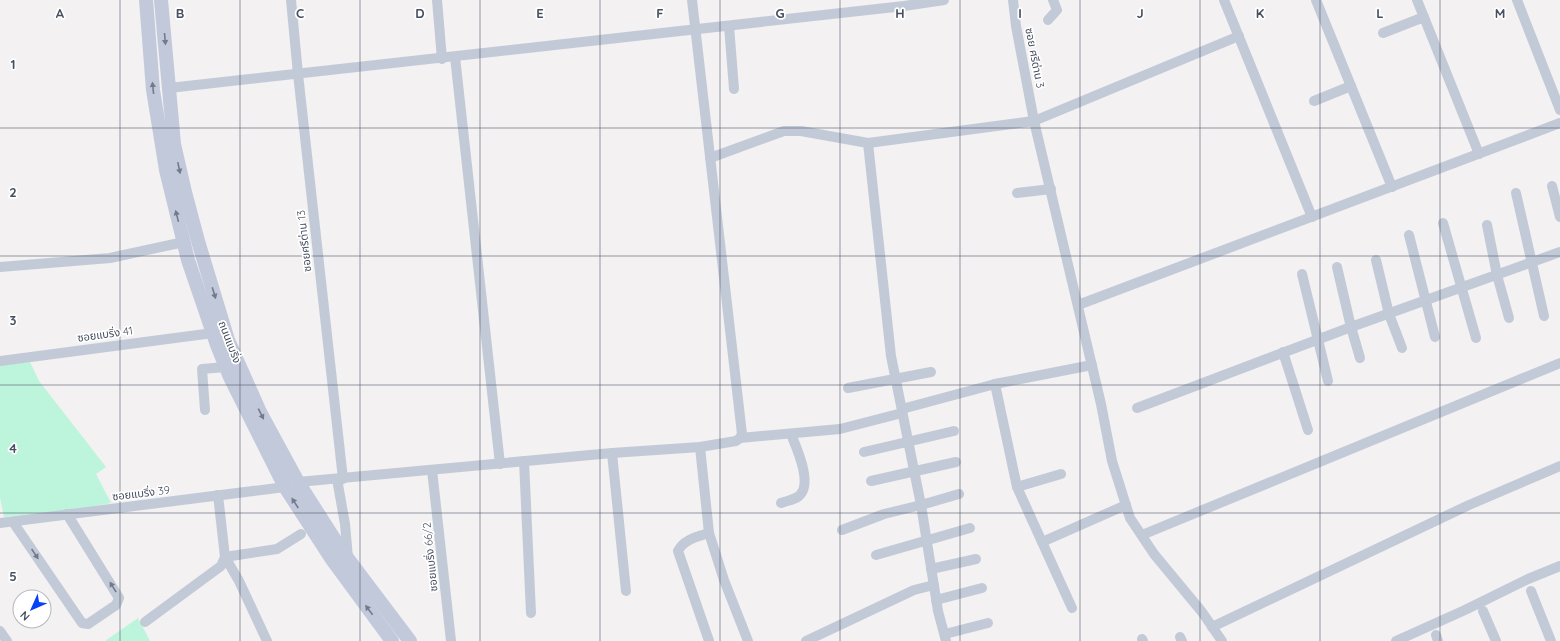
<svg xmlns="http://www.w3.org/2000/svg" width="1560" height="641" font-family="Quicksand,'Noto Sans Thai',sans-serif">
	<rect width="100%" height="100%" fill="#f3f1f1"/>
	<g fill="#bcf4dc">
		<path d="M30,362l9,19 67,86 -10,7 15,29 -32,6 -75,8 -4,-20v-132z"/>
		<path d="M138,618l12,23h-45z"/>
	</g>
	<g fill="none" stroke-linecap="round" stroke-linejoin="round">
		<g stroke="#c3cad7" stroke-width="10">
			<path d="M291,0l7,74 45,405"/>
			<path d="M437,0l5,59"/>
			<path d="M692,0l50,434 -2,4"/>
			<path d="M1013,0l3,26 18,95 67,283 11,57 18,57 24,36 48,58 20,29"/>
			<path d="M1224,0l88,217"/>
			<path d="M1316,0l76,187"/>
			<path d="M1417,0l62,154"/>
			<path d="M1517,0l43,110"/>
			<path d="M1048,20l9,-10 -4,-10"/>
			<path d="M729,26l5,63"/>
			<path d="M1383,33l41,-16"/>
			<path d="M455,57l45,407"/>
			<path d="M169,88l735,-82 40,-6"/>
			<path d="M1314,101l37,-15"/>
			<path d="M868,143l23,213 30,149 17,106 8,30"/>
			<path d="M710,158l74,-27h17l67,12 166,-22 205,-85"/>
			<path d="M1552,186l8,31"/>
			<path d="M1017,193l34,-4"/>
			<path d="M1516,193l28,123"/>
			<path d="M1443,223l33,115"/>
			<path d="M1487,225l10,50 12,43"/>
			<path d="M1409,235l26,102"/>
			<path d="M1376,260l13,54 13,34"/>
			<path d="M0,267l110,-9 74,-16"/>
			<path d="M1337,267l14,60 9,31"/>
			<path d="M1302,274l26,107"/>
			<path d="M1078,305l482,-182"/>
			<path d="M1283,352l25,78"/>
			<path d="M0,361l213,-28"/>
			<path d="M995,384l22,103 55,121"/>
			<path d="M848,388l83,-16"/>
			<path d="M1137,408l214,-81 209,-75"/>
			<path d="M902,409l93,-25 97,-19"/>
			<path d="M205,410l-3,-41 24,-2"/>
			<path d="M700,447l9,86 15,47 24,61"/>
			<path d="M864,452l90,-21"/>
			<path d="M612,453l14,138"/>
			<path d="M524,461l7,152"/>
			<path d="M432,470l19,171"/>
			<path d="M337,479l8,45 3,34"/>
			<path d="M871,481l85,-19"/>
			<path d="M298,482l314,-29 88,-6 36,-6 4,-3 100,-9 62,-16"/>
			<path d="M1017,487l44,-13"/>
			<path d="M781,503c5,-2 13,-3 18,-7 14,-12 -2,-47 -8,-62"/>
			<path d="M13,522l69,101 6,1 28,-19 3,-7 -52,-84"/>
			<path d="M0,523l285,-36"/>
			<path d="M842,530l42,-16 37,-9 38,-11"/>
			<path d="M1142,535l418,-172"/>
			<path d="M1042,542l84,-37"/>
			<path d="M876,555l94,-27"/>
			<path d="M931,569l45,-10"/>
			<path d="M1531,591l20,50"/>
			<path d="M936,600l46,-12"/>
			<path d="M1483,611l13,30"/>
			<path d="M145,622l76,-56 4,-9 -7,-62"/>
			<path d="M1212,627l257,-122 91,-39"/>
			<path d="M0,631l7,10"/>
			<path d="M945,634l43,-11"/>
			<path d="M1436,635l2,6"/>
			<path d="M1180,637l2,4"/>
			<path d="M1142,639l1,2"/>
			<path d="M267,641l-28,-60 -14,-24 52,-8 24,-15"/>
			<path d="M709,641l-31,-90c6,-12 19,-14 31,-18"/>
			<path d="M806,641l108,-51 20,-5"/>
			<path d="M1396,641l69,-31 63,-31 32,-13"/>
		</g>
		<g stroke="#c2c9db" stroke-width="14">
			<path d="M146,0l7,90 13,80 22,90 29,85 13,32 55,110 46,71 61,83"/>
			<path d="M161,0l13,144 11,48 13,49 30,99 32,72 38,70 44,69 68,90"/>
		</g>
	</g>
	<defs><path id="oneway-solid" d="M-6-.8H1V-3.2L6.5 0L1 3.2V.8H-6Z"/></defs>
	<g fill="#727a8b">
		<use href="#oneway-solid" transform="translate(165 39) rotate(85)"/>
		<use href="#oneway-solid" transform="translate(153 88) rotate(-96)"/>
		<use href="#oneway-solid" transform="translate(179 168) rotate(78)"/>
		<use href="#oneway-solid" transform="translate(177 216) rotate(-104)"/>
		<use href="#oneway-solid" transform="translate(214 293) rotate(73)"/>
		<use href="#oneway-solid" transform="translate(261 414) rotate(63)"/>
		<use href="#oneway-solid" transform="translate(295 503) rotate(-123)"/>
		<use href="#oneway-solid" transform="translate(369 610) rotate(-127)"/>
	</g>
	<g fill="#727a8a">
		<use href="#oneway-solid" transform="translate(35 554) rotate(56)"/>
		<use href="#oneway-solid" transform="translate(113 587) rotate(-122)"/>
	</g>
	<path fill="none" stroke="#474f60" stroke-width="1" stroke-opacity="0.55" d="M120,0v641M240,0v641M360,0v641M480,0v641M600,0v641M720,0v641M840,0v641M960,0v641M1080,0v641M1200,0v641M1320,0v641M1440,0v641M0,128h1560M0,256h1560M0,385h1560M0,513h1560"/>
	<g text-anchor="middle" stroke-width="3.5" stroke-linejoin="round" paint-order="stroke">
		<g font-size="11" fill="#474f60" stroke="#fff">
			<text transform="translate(1035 58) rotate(79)" y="4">ซอย ศรีด่าน 3</text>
			<text transform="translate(304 241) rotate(-96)" y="4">ซอยศรีด่าน 13</text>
			<text transform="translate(105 334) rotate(-8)" y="4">ซอยแบริ่ง 41</text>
			<text transform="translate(230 342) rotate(69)" y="4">ถนนแบริ่ง</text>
			<text transform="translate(141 493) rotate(-7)" y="4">ซอยแบริ่ง 39</text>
			<text transform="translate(430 557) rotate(-96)" y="4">ซอยแบริ่ง 66/2</text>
		</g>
	</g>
	<g font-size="13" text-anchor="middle" font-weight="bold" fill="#474f60" stroke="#fff" stroke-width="3.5" stroke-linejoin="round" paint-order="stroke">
		<text x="60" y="18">A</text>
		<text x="180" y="18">B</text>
		<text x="300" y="18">C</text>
		<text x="420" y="18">D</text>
		<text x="540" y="18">E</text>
		<text x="660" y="18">F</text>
		<text x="780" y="18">G</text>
		<text x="900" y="18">H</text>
		<text x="1020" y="18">I</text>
		<text x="1140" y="18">J</text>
		<text x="1260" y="18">K</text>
		<text x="1380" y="18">L</text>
		<text x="1500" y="18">M</text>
		<text x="13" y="69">1</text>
		<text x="13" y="197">2</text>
		<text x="13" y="325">3</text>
		<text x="13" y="453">4</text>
		<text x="13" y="581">5</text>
	</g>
	<g transform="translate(32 609) rotate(225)"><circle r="19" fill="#ffffff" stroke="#b5b9bf"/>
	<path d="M0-3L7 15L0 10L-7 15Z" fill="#0842f6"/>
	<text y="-6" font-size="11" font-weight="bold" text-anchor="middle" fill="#474f60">N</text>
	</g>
</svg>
